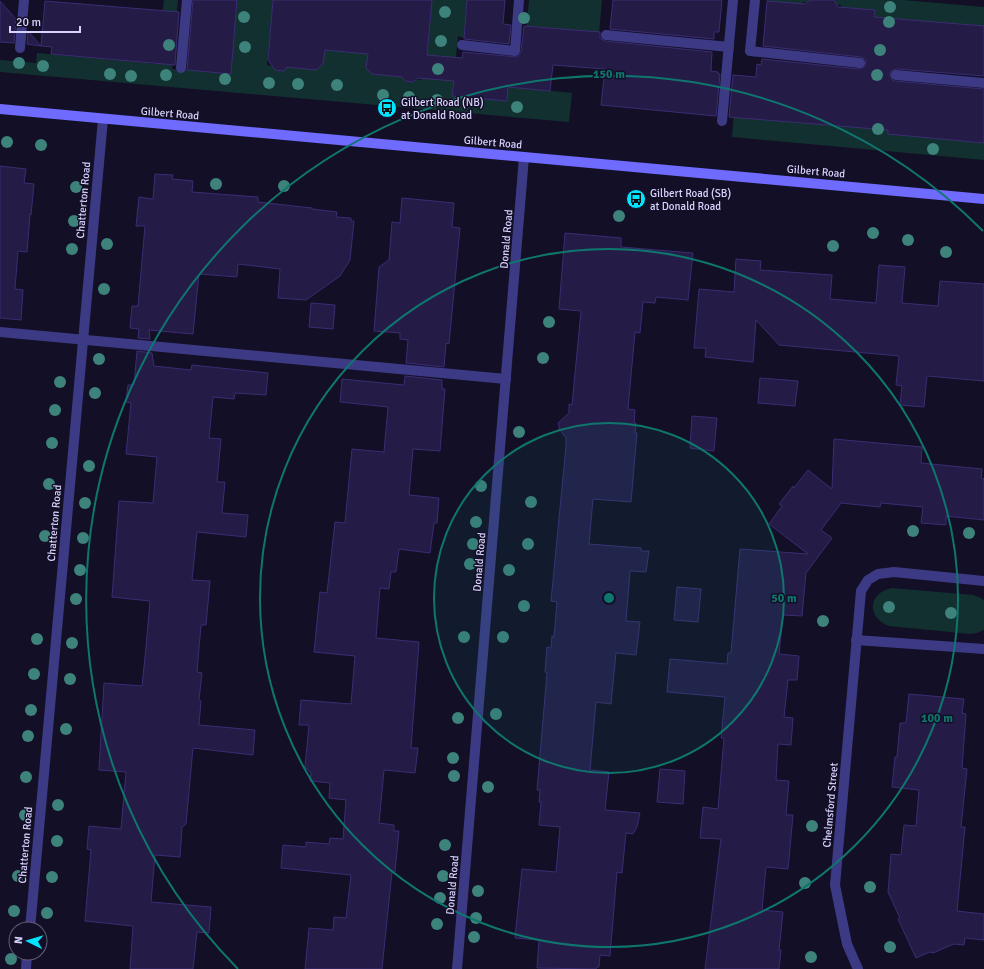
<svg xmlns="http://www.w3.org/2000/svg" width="984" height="969" font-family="Signika,sans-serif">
	<rect width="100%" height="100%" fill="#130f26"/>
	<g fill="#12302f">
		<path d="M164,0h14l-6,69 59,5 6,-74h36l-6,65 5,1 3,4 9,1 3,-4 29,3 7,-6 2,-14 43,4 -2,14 6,6 30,3 3,4c8,1 13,-2 20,-2l7,-79h35l-3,38 -6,-2 -6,60 57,-21h13l7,-75h73l-6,68 -12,-1 3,-36 -58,-5 -5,62 48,5 -3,29 -569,-50v-12l36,3 1,-10 120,11z"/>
		<path d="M767,0h43l-2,2h-5l-1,2 -35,-3z"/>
		<path d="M830,0h73l81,7v19l-85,-7 -11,114 96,10v17l-252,-23 4,-53 130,44 9,-118 -34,-3v-2h-4l-3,-5z"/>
		<path d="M892,588l81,7 8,3 3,2v30l-7,3 -7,1 -81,-8c-23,-9 -21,-33 3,-38z"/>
	</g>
	<g fill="#241b47" stroke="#3b2d73">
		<path d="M193,0h44l-6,74 -44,-4z"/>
		<path d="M273,0h159l-5,55 35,3 1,-6 54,5 4,-5 3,-26 76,6v6l5,3 107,11 -1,19 7,1v2h2l-4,42 -115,-11 4,-36 -52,-4 -3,26 -42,-4 -1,14 -55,-5 2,-15 -36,-3 -5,4 -8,-1 -3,-4 -30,-3 -6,-6 2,-14 -43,-4 -2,14 -7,6 -29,-3 -3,4 -9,-1 -7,-10z"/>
		<path d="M467,0h38l-2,24 8,1 -2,19 -45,-5z"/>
		<path d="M613,0h109l-3,32h-5v7l-104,-10z"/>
		<path d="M810,0h24l4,7 37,3 -1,7 110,9v50l-87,-7 -6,2 -1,4 2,5 3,1 89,8v54l-96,-9v-4l-159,-13 4,-42 23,2 1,-13 4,1 1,-6 97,10 6,-3 1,-6 -5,-3 -98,-11 4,-45 38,3z"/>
		<path d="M0,1l16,18 -2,24 -14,-1z"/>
		<path d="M45,1l134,11 -4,53 -124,-11 1,-7 -11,-1z"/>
		<path d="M28,31l13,15 -14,-2z"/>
		<path d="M0,166l26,3 -2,14 10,1 -3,31 -1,-1 -3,38 -9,-1 -3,38 8,1 -2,30 -21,-2z"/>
		<path d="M155,174l18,1 -1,4 21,2 -1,11 66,5v5l54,6v1l25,3 -1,5 15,1v3h3l-4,39 -10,16 -34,24 -28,-2 2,-29 -42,-5 -1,13 -38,-3 -6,60 -44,-4 1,9 -12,-1 1,-9 -9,-1 2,-22h6l7,-80h-9l3,-29 14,2z"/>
		<path d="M402,198l52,5 -2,24 8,1 -11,116 -3,-1 -2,24 -38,-4 2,-23 -8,-1v-6l-26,-2 5,-64 10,-7 3,-38 8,1z"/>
		<path d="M565,233l56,5v9l72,6 -5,47 -32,-3 -1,6 -12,-1 -3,31 -5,-1 -7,77 7,1 -1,13h2l-1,10h2l-6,69 -38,-3 -4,45 52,4v3h8l-3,21 -16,-1 -4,50 14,1 -4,33 -20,-2 -5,51 -15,-2 -6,68 19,2 -4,38 35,3 -3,14 -4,7 -7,-1 -4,40 -5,-1 -7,84 -10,-1 -1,12h-2l-1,2 -59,-1 2,-28 -24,-2 7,-69 34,3 4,-45 -21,-2 2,-23h-2l1,-12h-3l10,-117 -2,-1 2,-25 4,1 1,-12 2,1 3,-35 -6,-1 15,-155v-8l-6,-8 -2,-7 11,-10v-9l3,1 9,-94 -22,-2z"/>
		<path d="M736,259l25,2 -1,9 72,5 -2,24 46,4 3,-38 26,2 -3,36 36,3 2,-25 44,3v97l-57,-5 -3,31 -24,-2 2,-19 -6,-1 3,-29 -120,-11 -23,-25 -3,42 -48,-5 1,-9h-12l5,-59 35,3z"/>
		<path d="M311,303l24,2 -2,24 -24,-2z"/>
		<path d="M137,351l15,2 2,13 37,4 1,-5 76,8 -2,22 -31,-2 -1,6 -21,-2 -4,41 12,1 -4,43h8l-3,31 26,2 -2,22 -49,-5 -5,48 18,1 -4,44h-5l-4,47 5,1 -3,27 2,1 -2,24 56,5 -2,25 -60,-7 -7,76 -4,3 -2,30 -25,-2 -4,47 60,5 -2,26 -12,-1 -4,37h-63l3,-43 -48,-5 6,-71 -4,-1 2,-23 32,3 5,-57 -27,-2 5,-87 38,3 4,-39 4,-46 -38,-4 7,-96 34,2 4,-46 -31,-3 5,-51 -5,-1 2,-17h6z"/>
		<path d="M405,376l37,4v9h3l-5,62 -27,-2 -4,46 30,3 -2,25h-3l-4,30 -31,-4 -3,23h-5l-2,17 -9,-1 -4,50 43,4 -8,106h7l-3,25 -31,-3 -5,53 15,2v6h5l-4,41h-3l-10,97h-77l4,-41 24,2 1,-13 12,1 5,-43 -70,-7 2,-23 23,2v-5l23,2 1,-6 13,1 3,-39 -17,-2 1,-15 -20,-2 1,-8 -6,-6 4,-42h-10l2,-25 50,4 4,-48 -41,-4 6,-60 7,1 8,-71 10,1 7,-74 32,3 4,-45 -48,-5 2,-23 62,6z"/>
		<path d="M760,378l38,3 -3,25 -37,-3z"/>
		<path d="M692,416l25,2 -3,33 -24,-3z"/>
		<path d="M834,439l88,8 -1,16 61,6 -1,9 3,1v41l-38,-4v9l-25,-2 2,-16 -42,-4 -1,4 -39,-4 -20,27 11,8 -26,35 -4,43 -19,-1 -4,39 20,2 -2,24h-9l-4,37 9,1 -2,27 -13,-1 -2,36 13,1 -3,34h7l-5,54 -22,-2 -4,43 21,2 -4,38h2l-2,19h-74l16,-130 -21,-1 3,-31 15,2 6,-71h-3l4,-41 -58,-5 3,-33 57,5 1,-11h3l9,-104 68,5 -39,-30 13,-18 -3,-2 14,-18 1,2 14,-18 24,19z"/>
		<path d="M677,587l24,2 -3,33 -24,-2z"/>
		<path d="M909,694l55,5 -2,14 4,1 -4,54 5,1 -6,58h4l-8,84 27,3v26l-19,-2 -1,7 -10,-1 -21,9 -3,-1 -14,6 -18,-39 2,-1 -12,-26 3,-38 10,1 3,-30 12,1 3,-36 -27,-3 3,-30h2l3,-34h6z"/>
		<path d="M660,769l25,2 -2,33 -26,-2z"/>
	</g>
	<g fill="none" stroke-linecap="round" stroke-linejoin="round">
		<g stroke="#3d3a85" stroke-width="10">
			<path d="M755,0l-5,51 110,12"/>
			<path d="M606,35l123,12"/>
			<path d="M462,45l53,6 4,-51"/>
			<path d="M20,48l4,-48"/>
			<path d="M181,68l6,-68"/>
			<path d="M896,75l88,8"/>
			<path d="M722,121l11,-121"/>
			<path d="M0,332l506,47"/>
		</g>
		<g stroke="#3d3a85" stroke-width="10">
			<path d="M856,640l128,9"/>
			<path d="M30,929l73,-810"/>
			<path d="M26,969l1,-16"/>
			<path d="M457,969l67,-812"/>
			<path d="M858,969l-11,-25 -12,-59 26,-294 7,-11 10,-6 16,-2 90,9"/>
		</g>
		<path stroke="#6f6bff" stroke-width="10" d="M0,109l984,90"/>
	</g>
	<g fill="#3d827b">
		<circle cx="890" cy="7" r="6"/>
		<circle cx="445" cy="12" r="6"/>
		<circle cx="244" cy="17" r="6"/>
		<circle cx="524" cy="18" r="6"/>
		<circle cx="889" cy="22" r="6"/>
		<circle cx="441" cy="41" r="6"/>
		<circle cx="169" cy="45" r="6"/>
		<circle cx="245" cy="47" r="6"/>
		<circle cx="880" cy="50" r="6"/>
		<circle cx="19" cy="63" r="6"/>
		<circle cx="43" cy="66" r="6"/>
		<circle cx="438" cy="69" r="6"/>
		<circle cx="110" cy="74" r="6"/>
		<circle cx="166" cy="75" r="6"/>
		<circle cx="877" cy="75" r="6"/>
		<circle cx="131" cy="76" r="6"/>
		<circle cx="225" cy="79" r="6"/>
		<circle cx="269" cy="83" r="6"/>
		<circle cx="298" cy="84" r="6"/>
		<circle cx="337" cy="85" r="6"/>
		<circle cx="383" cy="95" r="6"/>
		<circle cx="409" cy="97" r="6"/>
		<circle cx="437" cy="100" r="6"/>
		<circle cx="517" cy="107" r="6"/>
		<circle cx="878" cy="129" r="6"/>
		<circle cx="7" cy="142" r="6"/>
		<circle cx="41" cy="145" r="6"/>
		<circle cx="933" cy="149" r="6"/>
		<circle cx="216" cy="184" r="6"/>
		<circle cx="284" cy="186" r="6"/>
		<circle cx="76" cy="187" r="6"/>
		<circle cx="619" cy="216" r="6"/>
		<circle cx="74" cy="221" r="6"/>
		<circle cx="873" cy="233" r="6"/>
		<circle cx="908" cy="240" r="6"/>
		<circle cx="107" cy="244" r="6"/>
		<circle cx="833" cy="246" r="6"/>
		<circle cx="72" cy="249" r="6"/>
		<circle cx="946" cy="252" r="6"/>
		<circle cx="104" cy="289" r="6"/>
		<circle cx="549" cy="322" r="6"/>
		<circle cx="543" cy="358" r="6"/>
		<circle cx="99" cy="359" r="6"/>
		<circle cx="60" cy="382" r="6"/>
		<circle cx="95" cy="393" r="6"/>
		<circle cx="55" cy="410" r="6"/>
		<circle cx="519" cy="432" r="6"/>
		<circle cx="52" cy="443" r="6"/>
		<circle cx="89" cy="466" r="6"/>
		<circle cx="49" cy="484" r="6"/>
		<circle cx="481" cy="486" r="6"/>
		<circle cx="531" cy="502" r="6"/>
		<circle cx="85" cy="503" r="6"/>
		<circle cx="476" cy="522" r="6"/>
		<circle cx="913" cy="531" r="6"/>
		<circle cx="969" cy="533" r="6"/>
		<circle cx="45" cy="536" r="6"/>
		<circle cx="83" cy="538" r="6"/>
		<circle cx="473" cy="544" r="6"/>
		<circle cx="528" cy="544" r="6"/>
		<circle cx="470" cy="564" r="6"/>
		<circle cx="80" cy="570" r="6"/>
		<circle cx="509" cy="570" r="6"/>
		<circle cx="76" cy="599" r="6"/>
		<circle cx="524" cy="606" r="6"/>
		<circle cx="889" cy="607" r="6"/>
		<circle cx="951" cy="613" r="6"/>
		<circle cx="823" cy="621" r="6"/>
		<circle cx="464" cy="637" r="6"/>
		<circle cx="503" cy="637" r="6"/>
		<circle cx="37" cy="639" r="6"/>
		<circle cx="72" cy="643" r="6"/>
		<circle cx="34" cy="674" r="6"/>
		<circle cx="70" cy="679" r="6"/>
		<circle cx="31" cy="710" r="6"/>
		<circle cx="496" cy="714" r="6"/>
		<circle cx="458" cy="718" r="6"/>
		<circle cx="66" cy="729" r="6"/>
		<circle cx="28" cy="736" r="6"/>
		<circle cx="453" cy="758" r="6"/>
		<circle cx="454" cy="776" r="6"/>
		<circle cx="26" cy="777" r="6"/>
		<circle cx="488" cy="787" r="6"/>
		<circle cx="58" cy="805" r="6"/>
		<circle cx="25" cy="815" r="6"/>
		<circle cx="812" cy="826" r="6"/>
		<circle cx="57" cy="841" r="6"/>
		<circle cx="445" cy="845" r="6"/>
		<circle cx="18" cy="876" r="6"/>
		<circle cx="443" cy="876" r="6"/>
		<circle cx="52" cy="877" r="6"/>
		<circle cx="805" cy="883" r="6"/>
		<circle cx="870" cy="887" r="6"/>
		<circle cx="478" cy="891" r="6"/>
		<circle cx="440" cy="898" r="6"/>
		<circle cx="14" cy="911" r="6"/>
		<circle cx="47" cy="913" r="6"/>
		<circle cx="476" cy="918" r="6"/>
		<circle cx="437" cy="924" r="6"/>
		<circle cx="474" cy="937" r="6"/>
		<circle cx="890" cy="947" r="6"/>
		<circle cx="811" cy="957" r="6"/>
		<circle cx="11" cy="959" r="6"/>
	</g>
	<circle cx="609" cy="598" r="175" fill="#0f766e" fill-opacity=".12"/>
	<g fill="none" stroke="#0f766e" stroke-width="2">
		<circle cx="609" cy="598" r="175"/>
		<circle cx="609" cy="598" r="349"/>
		<path d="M238 969A524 524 0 1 1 983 231"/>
	</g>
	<defs>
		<g id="bus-disc" transform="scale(1)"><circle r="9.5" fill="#00e5ff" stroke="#130f26"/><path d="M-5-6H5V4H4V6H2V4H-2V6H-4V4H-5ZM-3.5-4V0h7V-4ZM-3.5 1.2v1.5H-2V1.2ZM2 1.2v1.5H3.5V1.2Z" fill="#111"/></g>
	</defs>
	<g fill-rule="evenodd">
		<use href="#bus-disc" x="387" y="108"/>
		<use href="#bus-disc" x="636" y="199"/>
	</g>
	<g text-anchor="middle" stroke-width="3" stroke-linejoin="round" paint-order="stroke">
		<g font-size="11" fill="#d9d4ff" stroke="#130f26" text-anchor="start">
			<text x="401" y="106">Gilbert Road (NB)<tspan x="401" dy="13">at Donald Road</tspan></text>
			<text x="650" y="197">Gilbert Road (SB)<tspan x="650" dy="13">at Donald Road</tspan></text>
		</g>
		<g font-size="11" fill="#d9d4ff" stroke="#130f26">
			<text transform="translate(170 113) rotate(5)" y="4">Gilbert Road</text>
			<text transform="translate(493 142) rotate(5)" y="4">Gilbert Road</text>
			<text transform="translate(816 171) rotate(5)" y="4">Gilbert Road</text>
			<text transform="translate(83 200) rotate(-85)" y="4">Chatterton Road</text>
			<text transform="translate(506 239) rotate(-85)" y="4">Donald Road</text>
			<text transform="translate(54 523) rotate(-85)" y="4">Chatterton Road</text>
			<text transform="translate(479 562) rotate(-85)" y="4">Donald Road</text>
			<text transform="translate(830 805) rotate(-85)" y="4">Chelmsford Street</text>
			<text transform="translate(25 845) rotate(-85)" y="4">Chatterton Road</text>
			<text transform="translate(452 885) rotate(-85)" y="4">Donald Road</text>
		</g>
	</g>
	<circle cx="609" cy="598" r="6" fill="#0f766e" stroke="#130f26" stroke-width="2"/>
	<g font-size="12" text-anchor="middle" font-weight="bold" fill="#0f766e" stroke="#130f26" stroke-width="3" stroke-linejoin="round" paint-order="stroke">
		<text x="609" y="78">150 m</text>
		<text x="784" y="602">50 m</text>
		<text x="937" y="722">100 m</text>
	</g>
	<g transform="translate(28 941) rotate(275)"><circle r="19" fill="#130f26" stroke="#625e7d"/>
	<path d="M0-3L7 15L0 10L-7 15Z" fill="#00e5ff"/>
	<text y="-6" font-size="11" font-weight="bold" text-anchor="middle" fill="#d9d4ff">N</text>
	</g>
	<path d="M10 26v6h70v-6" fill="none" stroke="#d9d4ff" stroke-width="2"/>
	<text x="16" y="26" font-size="12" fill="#d9d4ff" stroke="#130f26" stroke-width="3" paint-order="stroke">20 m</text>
</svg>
